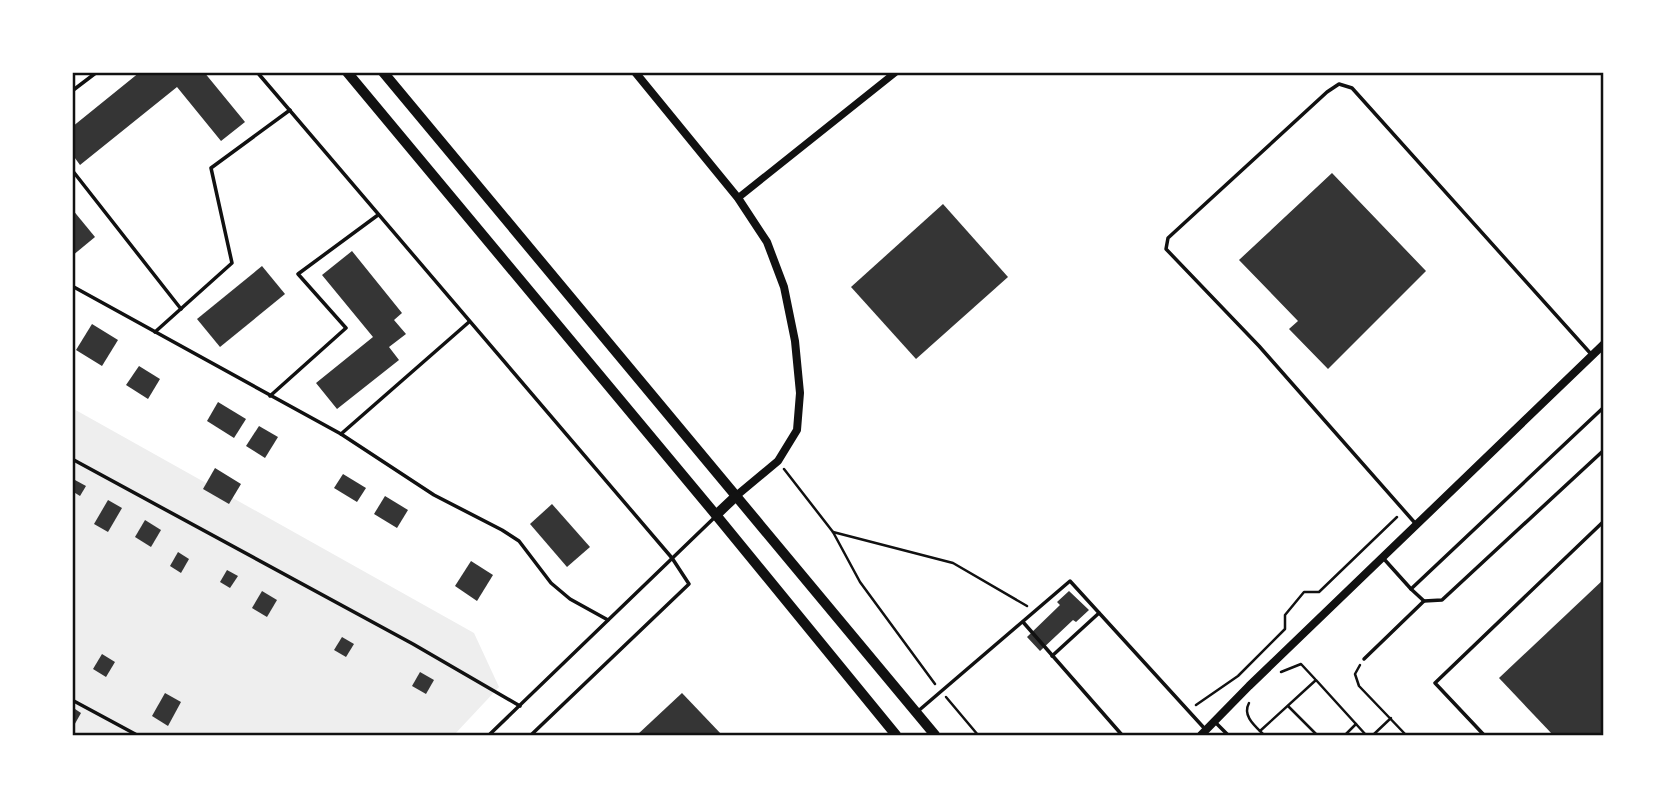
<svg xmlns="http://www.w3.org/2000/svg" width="1676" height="807" font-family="Rubik,sans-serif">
	<rect width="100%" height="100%" fill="#fff"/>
	<path fill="#eee" d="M72,408l402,225 25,54 -45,48h-382z"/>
	<g fill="#353535">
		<path d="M140,72h64l41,50 -24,19 -44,-54 -97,78 -8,-11v-27z"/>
		<path d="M1332,173l94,98 -98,98 -39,-40 9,-8 -59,-61z"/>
		<path d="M943,204l65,73 -92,82 -65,-72z"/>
		<path d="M72,209l23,28 -23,19z"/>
		<path d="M352,251l50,62 -8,7 12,14 -17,13 10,13 -62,49 -21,-26 57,-46 -51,-62z"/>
		<path d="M262,266l23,28 -65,53 -23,-28z"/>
		<path d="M92,324l26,16 -16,26 -26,-16z"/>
		<path d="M139,366l21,13 -12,20 -22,-14z"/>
		<path d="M218,402l28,17 -12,19 -27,-17z"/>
		<path d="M259,426l19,11 -13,21 -19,-12z"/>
		<path d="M215,468l26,16 -12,20 -26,-15z"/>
		<path d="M343,474l23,14 -9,14 -23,-14z"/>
		<path d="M75,480l11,6 -6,10 -8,-5z"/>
		<path d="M385,496l23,14 -11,18 -23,-14z"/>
		<path d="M108,500l14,8 -14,24 -14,-8z"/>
		<path d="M552,504l38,43 -23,20 -37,-43z"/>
		<path d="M145,520l16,10 -10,17 -16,-10z"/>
		<path d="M178,552l11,7 -8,14 -11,-7z"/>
		<path d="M471,561l22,14 -16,26 -22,-15z"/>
		<path d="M227,570l11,6 -8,12 -10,-6z"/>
		<path d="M1604,579v156h-51l-54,-57z"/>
		<path d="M262,591l15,9 -10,17 -15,-9z"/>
		<path d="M1069,591l20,19 -13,12 -3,-2 -33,31 -13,-14 33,-32 -3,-3z"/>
		<path d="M342,637l12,7 -8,13 -12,-7z"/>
		<path d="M102,654l13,8 -9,15 -13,-8z"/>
		<path d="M420,672l14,8 -8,14 -14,-8z"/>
		<path d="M165,693l16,9 -13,24 -16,-10z"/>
		<path d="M682,693l40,42h-85z"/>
		<path d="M72,707l9,6 -9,16z"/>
	</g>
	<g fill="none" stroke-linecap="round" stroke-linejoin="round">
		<g stroke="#111" stroke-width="2.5">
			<path d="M784,469l49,63 27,50 75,102"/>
			<path d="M833,532l120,31 74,43"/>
			<path d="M1360,665l-5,9 4,12 47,49"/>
			<path d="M1281,672l20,-8 14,15"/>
			<path d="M946,697l32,38"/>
			<path d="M1249,703c-7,13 6,23 15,32"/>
			<path d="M1196,705l42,-29 47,-47v-14l19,-23h15l78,-75"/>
			<path d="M1288,706l29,29"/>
			<path d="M1260,731l56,-51 50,55"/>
			<path d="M1345,735l11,-11"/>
			<path d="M1373,735l18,-17"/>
		</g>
		<g stroke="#111" stroke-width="3.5">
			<path d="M257,72l415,486 17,26 -158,151"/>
			<path d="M72,91l25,-19"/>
			<path d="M72,170l109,139"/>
			<path d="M72,286l269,148 93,61 68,35 17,11 32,42 19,16 38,21"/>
			<path d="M155,332l77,-69 -21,-95 79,-58"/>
			<path d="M270,396l76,-68 -48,-54 80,-59"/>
			<path d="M341,434l128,-112"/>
			<path d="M72,459l341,185 107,62"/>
			<path d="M1415,523l-156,-177 -93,-97 2,-11 159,-146 12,-8 13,4 239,266"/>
			<path d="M1384,559l27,30 193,-182"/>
			<path d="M1411,589l13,12 18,-1 162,-150"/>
			<path d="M1023,622l99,113"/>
			<path d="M1052,656l47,-43"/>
			<path d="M1364,659l60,-58"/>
			<path d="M72,700l65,35"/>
			<path d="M917,712l153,-131 135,148"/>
			<path d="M1215,722l13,13"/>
			<path d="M489,735l226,-218"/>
			<path d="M1484,735l-49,-52 169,-162"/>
		</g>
		<path stroke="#111" stroke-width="7" d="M738,198l158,-126"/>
		<g stroke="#111" stroke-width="8">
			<path d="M635,72l103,126 29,44 17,45 11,54 5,52 -3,37 -19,31 -42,35"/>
			<path d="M1201,735l48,-49 355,-342"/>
		</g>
		<g stroke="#111" stroke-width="10">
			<path d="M347,72l369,443 180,220"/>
			<path d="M383,72l552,663"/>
			<path d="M716,515l20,-19"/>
		</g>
	</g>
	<rect width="1676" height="807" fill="none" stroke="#ffffff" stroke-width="147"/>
	<rect x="74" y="74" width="1528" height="660" fill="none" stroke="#111" stroke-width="2.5"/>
</svg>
